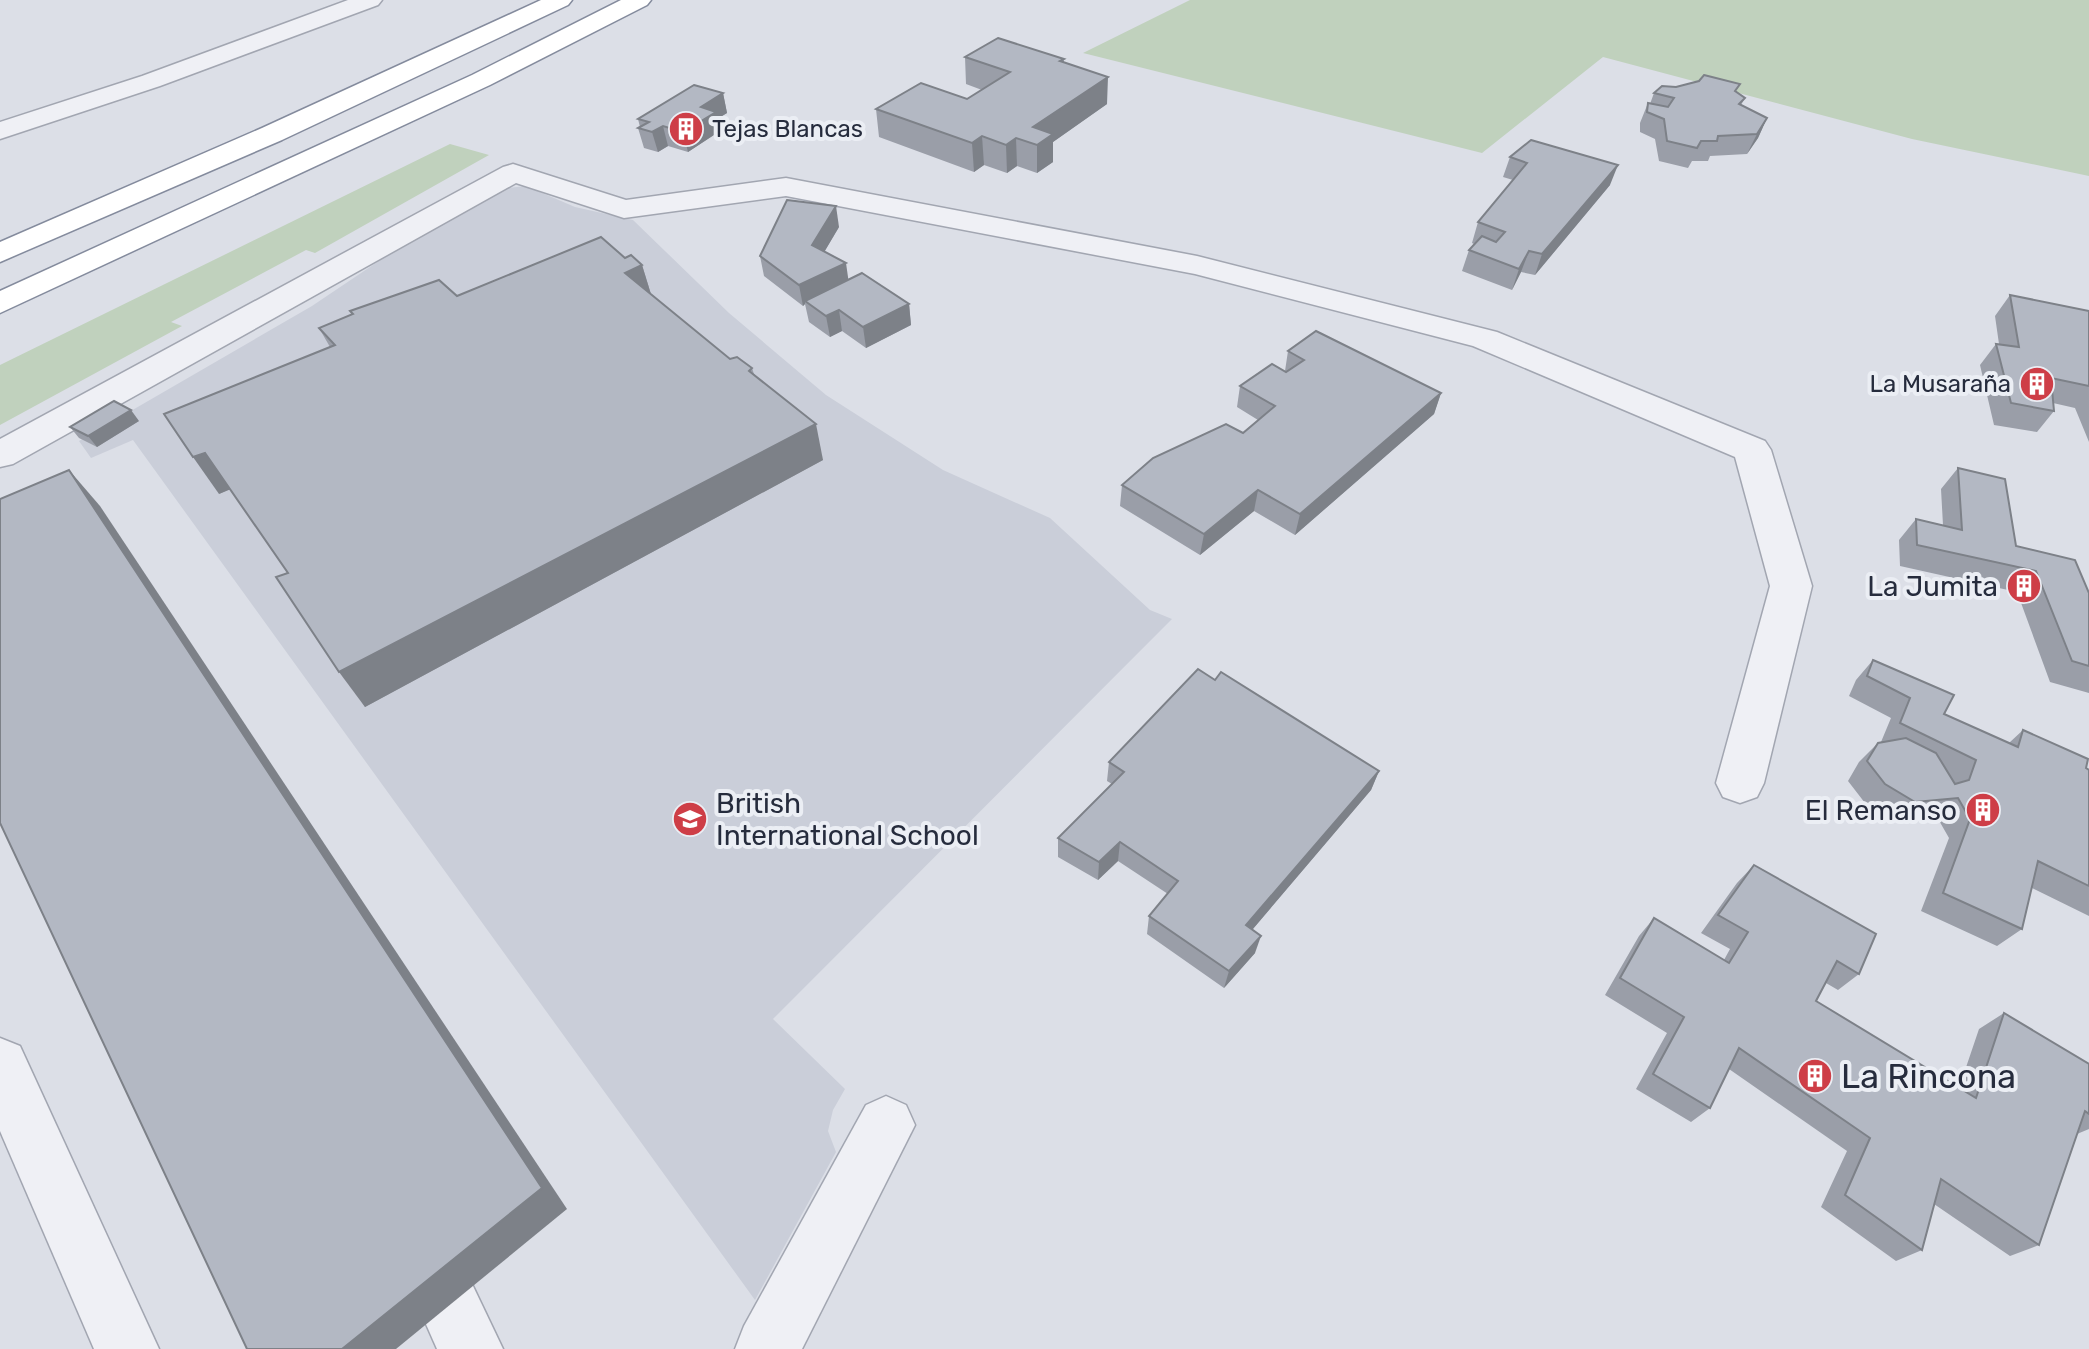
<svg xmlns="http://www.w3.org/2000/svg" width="2089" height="1349" font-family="Rubik,sans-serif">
	<rect width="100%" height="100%" fill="#dcdfe7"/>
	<path fill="#caced9" d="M526,186l49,21 58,13 96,93 97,82 117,75 107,48 100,92 22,9 -399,400 72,70 -12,21 -5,21 8,21 -81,148 -622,-860 -42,18 -12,-17 233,-135 159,-107 27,-10z"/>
	<g fill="#c0d1bd">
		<path d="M1190,0h899v176l-177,-37 -309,-82 -121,96 -399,-100z"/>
		<path d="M450,144l39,11 -174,98 -9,-3 -135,72 11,4 -182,99v-60z"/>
	</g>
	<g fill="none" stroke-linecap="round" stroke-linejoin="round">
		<g stroke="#a2a6b1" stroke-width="3">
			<g id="minor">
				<path d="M348,0h34l-4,5 -218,81 -160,53v-17l142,-46z"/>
				<path d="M513,164l113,36 160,-22 411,78 300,76 268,109 6,9 41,136 -48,197 -7,14 -17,6 -17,-6 -7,-14 54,-197 -35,-129 -262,-111 -278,-72 -409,-78 -162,22 -108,-35 -503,281 -13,3v-28l503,-272z"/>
				<path d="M0,1038l20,8 139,303h-65l-94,-218z"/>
				<path d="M886,1096l20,9 9,20 -113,224h-67l9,-23 122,-221z"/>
				<path d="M450,1274l22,10 31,65h-66l-19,-43 10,-22z"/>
			</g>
		</g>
		<g stroke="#848b9d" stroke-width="3">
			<g id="highway">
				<path d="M541,0h31l-4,5 -286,135 -282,122v-20l262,-114z"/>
				<path d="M621,0h30l-4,5 -157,80 -490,228v-22l472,-216z"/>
			</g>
		</g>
		<use href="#minor" fill="#eff0f5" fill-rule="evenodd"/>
		<use href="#highway" fill="#fff" fill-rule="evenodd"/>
	</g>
	<g fill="#9a9ea8">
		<path d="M965,57l99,2v4l43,41 -54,38v20l-16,11 -20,-7 -10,7 -23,-8 -10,7 -95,-35 -3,-28 91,-10 15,-9 -16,-6z"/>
		<path d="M1740,84l-4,7 9,7 -4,7 26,13 -9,20 -11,16 -37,2 -2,5h-16l-4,7 -29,-7 -4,-22 -15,-7v-9l8,-20 2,1 4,-11 22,-6z"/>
		<path d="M723,93l4,20 -10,6 3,12 -32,21 -20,-6 -10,6 -14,-4 -6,-20 2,-1 -2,-8z"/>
		<path d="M1510,157l100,28 -75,90 -14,-3 -9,18 -50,-19 7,-21 5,-6 -2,-1 6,-21 35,-42 -10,-3z"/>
		<path d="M839,227l-15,25 24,28 61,24 2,21 -45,23 -24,-17 -12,6 -21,-15 -4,-18 -2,2 -39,-30 -4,-20z"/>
		<path d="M642,265l9,29 79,65 22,9 2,6 69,86 -458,247 -77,-134 -58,-84 -11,5 111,-147 -11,-19 33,-13 -2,-4 107,-15z"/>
		<path d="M2010,295l79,16v131l-14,-34 -22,-5 1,8 -17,21 -43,-7 -14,-60 16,-21h3l-4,-28z"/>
		<path d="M1288,351l153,42 -7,21 -139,121 -41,-24 -54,44 -80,-49 2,-21 121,-52 15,-13 -21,-13 3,-21 45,-15z"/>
		<path d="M139,421l-42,26 -18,-9 -9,-11z"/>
		<path d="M1958,468l58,78 73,47v100l-39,-11 -33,-90 -117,-26 -1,-26 17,-21 27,6 -2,-36z"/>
		<path d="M1873,660l71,54 65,29 14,-13 66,40v146l-57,-28 -10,41 -25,17 -76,-35 28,-73 -12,-21 -43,4 -29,-18 -17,-22 11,-19 19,-19 3,-1 10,-24 -42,-22 7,-16z"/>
		<path d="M1215,680l164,91 -8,19 -119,140 3,23 -31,35 -77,-54 2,-18 19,-22 -50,-33 -20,19 -40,-23v-19l54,-54 -5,-3 2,-19z"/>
		<path d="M1754,865l105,109 -21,16 -12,-7 -10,18 143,87 20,-59 25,-16 85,51v65l-12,5 -38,111 -29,11 -76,-52 -12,46 -26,11 -75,-54 26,-56 -118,-82 -19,39 -19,14 -55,-33 31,-56 -62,-38 34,-59 15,-18 70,42 6,-11 -29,-16 36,-50z"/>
	</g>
	<g fill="#7d8188">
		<path d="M1108,77l-1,27 -54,38v20l-16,11v-28l-4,-18z"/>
		<path d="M723,93l4,20 -10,6 3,12 -32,21 -5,-20 18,-25z"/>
		<path d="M1767,118l-9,20 -11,16 10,-20z"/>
		<path d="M663,126l5,20 -10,6 -6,-20z"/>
		<path d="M982,136l2,29 -10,7 -2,-29z"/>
		<path d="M1016,138l1,28 -10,7 -1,-28z"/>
		<path d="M1618,165l-8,20 -75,90 7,-21z"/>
		<path d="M836,206l3,21 -23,39 -4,-21z"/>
		<path d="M1529,251l-8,21 -9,18 7,-21z"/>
		<path d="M846,263l3,21 -44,17v3l-2,2 -4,-21z"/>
		<path d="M642,265l11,36 -28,-28z"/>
		<path d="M909,304l2,21 -45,23 -3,-21z"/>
		<path d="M839,310l3,21 -12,6 -4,-21z"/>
		<path d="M1441,393l-7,21 -139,121 5,-21z"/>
		<path d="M131,410l8,11 -42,26 -9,-11z"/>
		<path d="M816,424l7,36 -458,247 -26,-35z"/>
		<path d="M205,453l26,36 -12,5 -26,-37z"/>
		<path d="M69,470l31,36 467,703 -171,140h-54z"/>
		<path d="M1258,490l-4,21 -54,44 4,-21z"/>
		<path d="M1379,771l-8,19 -130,153 5,-18z"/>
		<path d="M1120,842l-2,19 -20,19 1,-18z"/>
		<path d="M1261,936l-6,17 -31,35 5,-17z"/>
	</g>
	<g fill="#b3b8c3" stroke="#7d8188" stroke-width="2">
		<path d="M998,38l66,21 -4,2 48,16 -75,50 20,7 -16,11 -21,-7 -10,7 -24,-9 -10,7 -96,-34 45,-26 46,16 43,-27 -45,-15z"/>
		<path d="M1704,75l36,9 -5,7 10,7 -6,6 28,14 -10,16 -39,2 -1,5h-16l-4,7 -30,-7 -3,-22 -17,-7 1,-9 20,4 6,-9 -20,-5 8,-7 14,1 23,-6z"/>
		<path d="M694,85l29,8 -22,14 15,5 -33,20 -20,-6 -11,6 -14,-4 11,-6 -11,-3z"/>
		<path d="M1531,140l87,25 -76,89 -13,-3 -10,18 -50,-19 13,-14 14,6 9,-10 -27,-10 49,-59 -17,-6z"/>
		<path d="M787,200l49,6 -24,39 34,18 -47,22 -39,-29z"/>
		<path d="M601,237l24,21 6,-3 11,10 -17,8 105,86 7,-2 15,11 -3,3 67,53 -477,248 -63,-95 12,-4 -83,-120 -12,4 -29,-43 171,-69 -16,-17 34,-14 -3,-3 89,-31 18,16z"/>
		<path d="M862,273l47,31 -46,23 -24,-17 -13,6 -21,-15z"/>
		<path d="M2010,295l79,16v75l-38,-8 3,33 -43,-8 -15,-59 23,3z"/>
		<path d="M1316,331l125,62 -141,121 -42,-24 -54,44 -82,-49 31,-27 73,-34 17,9 32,-27 -35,-20 32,-22 14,8 18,-12 -16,-9z"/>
		<path d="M114,401l17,9 -43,26 -18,-9z"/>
		<path d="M1958,468l47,11 11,67 59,14 14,33v73l-17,-5 -36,-90 -119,-26 -1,-26 46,11z"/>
		<path d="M69,470l473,718 -200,161h-95l-247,-526v-324z"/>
		<path d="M1873,660l81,35 -10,19 74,33 5,-17 65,29 -2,9 3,2v116l-51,-25 -16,68 -79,-36 27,-74 -12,-21 -43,4 -30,-18 -18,-23 11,-18 28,-5 30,15 19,31 14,-4 7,-20 -76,-37 10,-25 -43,-22z"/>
		<path d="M1198,669l17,11 6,-8 158,99 -133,154 15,11 -32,35 -80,-55 29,-35 -58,-39 -21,20 -41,-24 66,-66 -15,-10z"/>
		<path d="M1754,865l122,69 -17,40 -22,-13 -21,40 160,97 28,-85 85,51v50l-4,-3 -46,134 -98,-66 -19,71 -77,-55 25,-57 -131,-90 -29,60 -57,-34 31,-57 -64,-39 34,-60 75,45 19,-31 -30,-17z"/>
	</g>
	<defs>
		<g id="building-disc" transform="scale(1.8)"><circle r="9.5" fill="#ce3e47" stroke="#ebeef4"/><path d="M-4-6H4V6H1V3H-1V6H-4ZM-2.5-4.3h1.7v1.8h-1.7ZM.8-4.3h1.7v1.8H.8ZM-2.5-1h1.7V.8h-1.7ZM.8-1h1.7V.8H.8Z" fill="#fff"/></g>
		<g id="school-disc" transform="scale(1.8)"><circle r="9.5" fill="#ce3e47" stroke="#ebeef4"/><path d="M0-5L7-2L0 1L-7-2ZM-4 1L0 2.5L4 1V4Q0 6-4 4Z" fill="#fff"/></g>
	</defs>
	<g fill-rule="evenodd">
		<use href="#building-disc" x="686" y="129"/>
		<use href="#building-disc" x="2037" y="384"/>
		<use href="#building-disc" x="2024" y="586"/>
		<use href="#building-disc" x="1983" y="810"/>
		<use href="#school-disc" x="690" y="819"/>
		<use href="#building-disc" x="1815" y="1076"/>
	</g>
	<g text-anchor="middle" stroke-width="8" stroke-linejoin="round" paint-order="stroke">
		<g font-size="24" fill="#262c3d" stroke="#ebeef4" text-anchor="start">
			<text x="712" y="137">Tejas Blancas</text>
			<text x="2011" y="392" text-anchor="end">La Musaraña</text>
		</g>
		<g font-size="28" fill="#262c3d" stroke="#ebeef4" text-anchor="end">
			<text x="1998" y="596">La Jumita</text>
			<text x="716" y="813" text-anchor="start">British<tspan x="716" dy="32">International School</tspan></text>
			<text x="1957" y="820">El Remanso</text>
		</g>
		<g font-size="34" fill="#262c3d" stroke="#ebeef4" text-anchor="start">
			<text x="1841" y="1088">La Rincona</text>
		</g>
	</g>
</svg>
